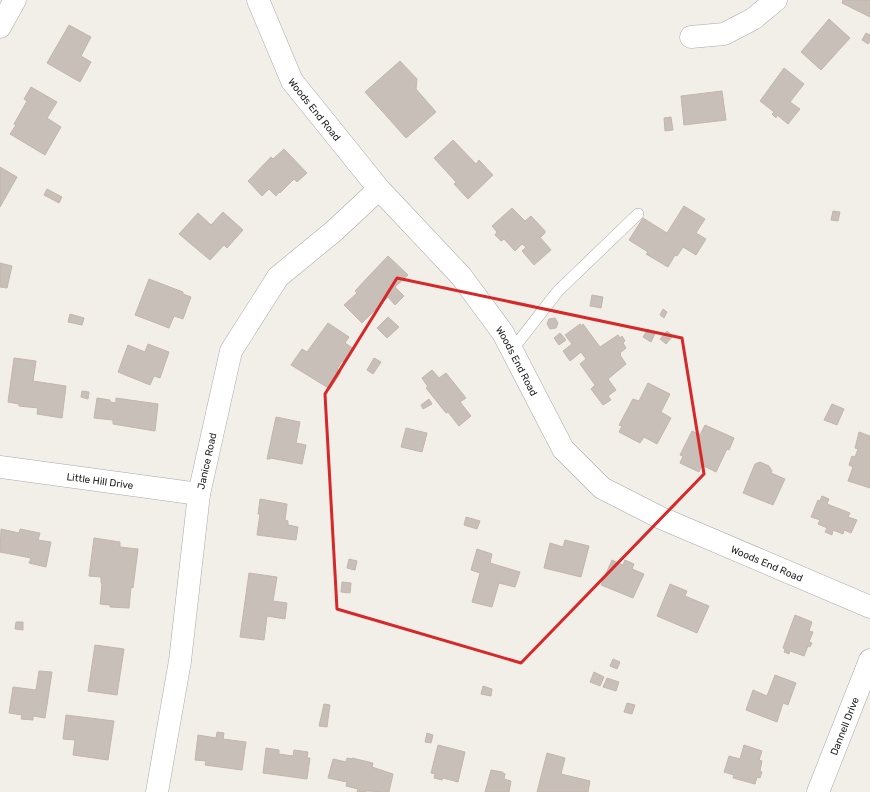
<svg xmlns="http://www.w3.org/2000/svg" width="870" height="792" font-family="Rubik,sans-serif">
	<rect width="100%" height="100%" fill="#f2efe9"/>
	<g fill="#c7bfb8" stroke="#c4b6ab">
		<path d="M843,0h27v17l-28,-14z"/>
		<path d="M829,19l21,19 -29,32 -20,-18z"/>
		<path d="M69,25l22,12 -10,19 10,6 -11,20 -33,-19z"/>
		<path d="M866,33l4,2v6l-2,3 -6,-4z"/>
		<path d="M400,61l17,18 -1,10 20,23 -30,26 -41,-46z"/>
		<path d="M784,68l20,16 -14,18 10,7 -12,15 -11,-9 -1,3 -4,-4 2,-2 -14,-11z"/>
		<path d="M31,87l26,15 -10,16 14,9 -16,28 -35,-21 6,-9 -2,-1 13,-23 -3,-2z"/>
		<path d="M722,91l4,29 -42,5 -3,-29z"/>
		<path d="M671,117l2,13 -8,1 -1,-13z"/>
		<path d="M453,140l23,24 3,-4 14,15 -25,24 -14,-15 2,-2 -22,-24z"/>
		<path d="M284,149l23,24 -10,9 -3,-3 -14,14 -1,-1 -3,4 -7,-7 -7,7 -14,-15 23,-24 2,2z"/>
		<path d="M0,167l17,10 -17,30z"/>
		<path d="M47,189l15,8 -3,6 -15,-8z"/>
		<path d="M684,206l21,13 -9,14 10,6 -10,16 -13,-8 -6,9 -2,-1 -7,12 -22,-13 2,-2 -19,-12 14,-22 24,15z"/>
		<path d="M512,208l13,13 6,-5 14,15v2l-4,4 -2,-1 12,14 -17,15 -12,-14 4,-4 -4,-3 -7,7 -11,-12 -3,2 -6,-6 2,-3 -5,-6z"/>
		<path d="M833,211l7,1 -2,9 -7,-1z"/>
		<path d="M223,212l20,18 -16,18 -3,-3 -14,15 -31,-26 19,-21 13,12z"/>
		<path d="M388,256l20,19 -13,12 9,9 -9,9 -7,-8 -26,26 -18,-18 13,-12 -2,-2 13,-14z"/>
		<path d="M0,263l12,3 -5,22 -7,-1z"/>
		<path d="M149,279l34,13v2l8,3 -8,22 -9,-3 -5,12 -34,-13z"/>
		<path d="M592,295l11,2 -2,11 -11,-2z"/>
		<path d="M663,309l4,3 -3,6 -4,-3z"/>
		<path d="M70,314l14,4 -2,7 -14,-3z"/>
		<path d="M388,317l11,10 -12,11 -10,-10z"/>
		<path d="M555,318l3,5 -2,5 -6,1 -3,-5 2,-5z"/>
		<path d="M328,323l21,14 -4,6 9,6 -9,14 -3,-2 -5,8 4,3 -11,17 -39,-24 11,-16 5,3z"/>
		<path d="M580,324l1,2 2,-2 17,23 18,-12 2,3 2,-2 3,5 -2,2 3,5 -6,5 1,1 -1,1 6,9 -18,15 8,11 -8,6 3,4 -8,5 -12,-16 4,-4 -15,-21 6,-5 -5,-7 -11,9 -7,-10 9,-7 -7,-9z"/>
		<path d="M648,329l7,5 -4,8 -8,-5z"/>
		<path d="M667,331l6,5 -7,8 -6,-5z"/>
		<path d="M560,333l6,7 -7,5 -5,-7z"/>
		<path d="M148,344l21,8 -9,26 -6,-2 -4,9 -32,-13 10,-27 17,7z"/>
		<path d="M14,358l22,3 -3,20 33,5 -4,32 -25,-4 1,-6 -19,-2v-2l-11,-2z"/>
		<path d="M374,358l7,4 -8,12 -6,-4z"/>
		<path d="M432,370l7,8 7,-5 20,25 -6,4 11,14 -12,10 -11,-14 -2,1 -20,-25 2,-1 -6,-9z"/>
		<path d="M648,383l22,11 -9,18 10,6 -14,26 -13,-7 -4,6 -21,-11 3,-6 -3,-1 14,-26 6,2z"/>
		<path d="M82,391l7,1 -1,7 -7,-2z"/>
		<path d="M97,398l13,2v2l6,1v-5l42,6 -3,27 -42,-7v-4l-19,-2z"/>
		<path d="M429,399l3,5 -9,5 -2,-4z"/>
		<path d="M832,404l12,5 -7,16 -13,-5z"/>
		<path d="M276,417l24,5 -4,21 10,2 -4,19 -32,-6v1h-3z"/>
		<path d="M705,425l29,13 -5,12 -2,-1 -11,23 -14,-7 -3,7 -19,-9 3,-7 -3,-1 12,-24 8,4z"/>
		<path d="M406,428l21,5 -5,19 -21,-5z"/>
		<path d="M859,432l11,4v52l-22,-7 5,-14 -4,-2 3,-9 3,1 3,-8 -3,-1z"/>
		<path d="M760,462l9,4 3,5 -1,2 14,6 -12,26 -30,-12 12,-29z"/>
		<path d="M822,496l7,3 -2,5 23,9 -2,4 9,3 -6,13 -7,-3 -1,4 -10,-4 -1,5 -7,-3 2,-4 -9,-4 2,-4 -9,-3 7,-17 2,1z"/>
		<path d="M260,499l27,5 -2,16 3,1v4l10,2 -2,13 -39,-5 3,-21h-2z"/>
		<path d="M466,517l14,4 -3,8 -13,-4z"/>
		<path d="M1,529l18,4 1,-4 20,4 -2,7 13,2 -5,25 -17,-4 2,-5 -31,-6z"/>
		<path d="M94,538l26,4v5l18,2 -5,39 -2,-1 -2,21 -19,-1v-2l-10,-1 2,-20 -1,-1v-6l-12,-1z"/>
		<path d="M565,540l24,6 -8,31 -37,-9 6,-25 13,4z"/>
		<path d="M477,549l15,5 -2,9 30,9 -5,15 -16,-4 -7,24 -20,-5 8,-29 -9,-3z"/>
		<path d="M349,559l8,2 -2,9 -8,-2z"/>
		<path d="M612,560l11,5 2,-5 9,4 -2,5 12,5 -11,24 -32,-13z"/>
		<path d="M249,573l28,4 -4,24 14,2 -2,16 -18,-3 -3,24 -24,-3z"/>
		<path d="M342,582l9,1 -1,10 -9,-1z"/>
		<path d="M670,584l17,7 -2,5 24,10 -12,27 -40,-17z"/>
		<path d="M795,615l17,7 -3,9 4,1 -4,10 3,1 -2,4 -2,-1 -4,10 -14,-5 -1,3 -5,-2 1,-3 -2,-1z"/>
		<path d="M16,622h7v8l-8,-1z"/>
		<path d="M95,645l29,4 -7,46 -29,-4z"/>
		<path d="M613,659l7,3 -3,7 -7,-3z"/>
		<path d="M39,671l13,1 -7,46 -12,-2v4l-12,-1 1,-4 -13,-2 4,-26 23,3z"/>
		<path d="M594,672l10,5 -4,9 -10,-4z"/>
		<path d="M775,675l21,8 -8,22 -5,-2 -6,19 -31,-12 7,-20 14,6z"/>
		<path d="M607,678l12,4 -3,9 -13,-4z"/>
		<path d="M483,686l9,3 -1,7 -10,-2z"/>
		<path d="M627,703l8,2 -3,9 -8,-2z"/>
		<path d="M324,704l6,1 -3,22 -8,-1z"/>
		<path d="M66,715l48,6 -6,39 -35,-5 2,-15 -12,-1z"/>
		<path d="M217,732l7,1 -1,6 23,3 -4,28 -37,-5 1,-4 -11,-1 3,-25 18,3z"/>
		<path d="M427,733l6,2 -2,8 -6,-1z"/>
		<path d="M438,745l27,7 -7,30 -15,-4 -1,2 -8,-2 1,-4 -4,-1z"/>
		<path d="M744,745l18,6 -3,9 3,1 -2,10 2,1 -2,6 -3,-1 -2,7 -22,-6 1,-3 -10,-3 5,-16 11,3z"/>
		<path d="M266,748l13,2v4l14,2 1,-6 14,2 -1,6h3l-3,21 -44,-6z"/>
		<path d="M547,753l18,5 -4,16 29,7 -2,11h-51z"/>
		<path d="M347,758l5,1v-1l21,5 -1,4 21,7 -4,18 -23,-1v1h-9l1,-3 -12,-3 1,-4 -19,-4 5,-19 13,3z"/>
		<path d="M491,770l11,2 3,2 -1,5 7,2 -2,11h-24z"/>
	</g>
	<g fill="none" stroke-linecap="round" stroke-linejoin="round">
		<g stroke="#a9a9a9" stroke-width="12">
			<path id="service" d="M512,350l46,-59 80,-77"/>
		</g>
		<g stroke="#a9a9a9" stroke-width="23">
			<g id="minor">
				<path id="s1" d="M258,0l34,81 87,108 82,87 42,57 60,116 39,39 59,30 209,89"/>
				<path d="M0,27l15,-27"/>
				<path d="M691,37l33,-3 29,-15 23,-19"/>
				<path id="s2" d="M0,467l199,27"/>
				<path id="s3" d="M157,792l23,-131 19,-167 32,-143 47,-74 56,-46 45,-42"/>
				<path id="s4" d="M818,792l52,-132"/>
			</g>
		</g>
		<use href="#service" stroke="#fff" stroke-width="11"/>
		<use href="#minor" stroke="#fff" stroke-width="22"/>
	</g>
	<path fill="none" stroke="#d62828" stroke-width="3" stroke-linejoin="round" d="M397,278l285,60 22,136 -183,189 -184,-54 -12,-215z"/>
	<g text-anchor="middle" stroke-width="4" stroke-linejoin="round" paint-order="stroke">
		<g font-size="10" fill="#222" stroke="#fff">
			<text dy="4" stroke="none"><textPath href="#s1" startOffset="124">Woods End Road</textPath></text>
			<text dy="4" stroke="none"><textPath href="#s1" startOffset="448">Woods End Road</textPath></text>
			<text dy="4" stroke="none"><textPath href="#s3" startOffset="335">Janice Road</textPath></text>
			<text dy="4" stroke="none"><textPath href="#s2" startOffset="101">Little Hill Drive</textPath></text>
			<text dy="4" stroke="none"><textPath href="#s1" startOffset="784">Woods End Road</textPath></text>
			<text dy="4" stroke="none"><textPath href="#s4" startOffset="71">Dannell Drive</textPath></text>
		</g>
	</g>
</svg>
